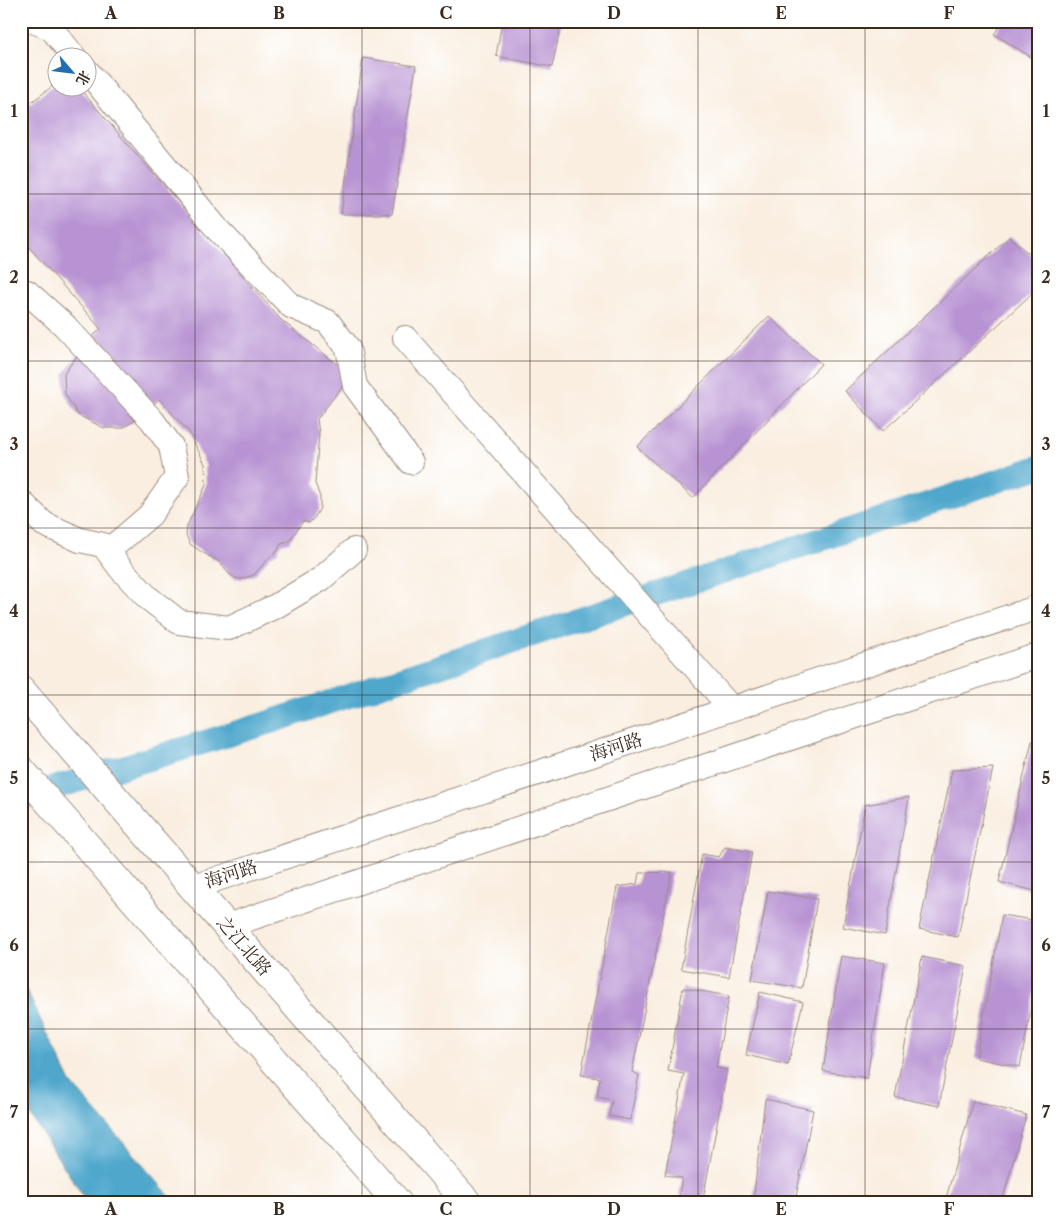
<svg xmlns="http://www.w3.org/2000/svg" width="1060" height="1223" font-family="'Libre Caslon Text','Noto Serif SC',serif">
	<rect width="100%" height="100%" fill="#fff"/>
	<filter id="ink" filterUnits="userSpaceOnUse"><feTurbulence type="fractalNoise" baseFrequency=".02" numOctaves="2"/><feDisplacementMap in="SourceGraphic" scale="10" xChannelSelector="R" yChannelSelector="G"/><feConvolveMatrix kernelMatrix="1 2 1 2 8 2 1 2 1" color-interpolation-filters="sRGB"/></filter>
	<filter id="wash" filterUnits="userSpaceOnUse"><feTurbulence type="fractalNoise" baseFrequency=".0096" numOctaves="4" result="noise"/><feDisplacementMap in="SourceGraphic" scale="20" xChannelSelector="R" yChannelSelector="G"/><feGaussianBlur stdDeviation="1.12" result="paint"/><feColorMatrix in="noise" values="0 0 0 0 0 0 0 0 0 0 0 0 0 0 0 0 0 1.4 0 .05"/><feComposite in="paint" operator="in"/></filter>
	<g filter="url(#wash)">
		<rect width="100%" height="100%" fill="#f9eee0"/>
		<path fill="#4fa7cc" stroke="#456875" d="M21,979l50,104 104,119h-88l-66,-101z"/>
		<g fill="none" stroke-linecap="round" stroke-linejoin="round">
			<path stroke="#4fa7cc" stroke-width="24" d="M21,798l243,-74 775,-257"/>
		</g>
		<g id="blocks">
			<g fill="#b893d3">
				<path d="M502,21h60l-10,46 -56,-11z"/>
				<path d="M1004,21h35v41l-45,-28z"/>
				<path d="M363,58l53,8 -24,148h-51z"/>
				<path d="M58,82v6h21l202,232 70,55 -34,44 2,15 -4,49 5,14v11l-5,9 -6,6 -6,-2 -14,21 -8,2 -4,8 -7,5 -16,18 -13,4 -6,-1 -6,-4 -11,-13 -18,-10 -10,-7 -4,-9 1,-9 19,-41 -1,-21 -16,-32 -30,-33 -25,22 -12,7h-18l-26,-13 -13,-21 -1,-20 24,-34 13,-11 -80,-91v-128z"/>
				<path d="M1009,237l30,25v25l-156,144 -38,-40z"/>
				<path d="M769,316l52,48 -128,134 -56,-51z"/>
				<path d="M1032,741l7,1v150l-40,-10z"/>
				<path d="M993,768l-35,169 -39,-8 33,-159z"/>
				<path d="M909,797l-24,138 -42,-8 22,-122z"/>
				<path d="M725,847l27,5 -23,125 -48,-8 21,-115 17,3z"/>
				<path d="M672,872l-40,200 7,3 -9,45 -21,-4 3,-16 -15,-3 3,-19 -19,-3 36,-188 20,-3 2,-11z"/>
				<path d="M768,891l49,8 -15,89 -50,-8z"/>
				<path d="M1002,915l37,6v45l-19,101 -44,-9z"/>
				<path d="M841,956l44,7 -18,115 -44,-7z"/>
				<path d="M922,957l44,9 -27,140 -44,-9z"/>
				<path d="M683,988l46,8 -13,72 11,2 -24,129 -24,-4 3,-17 -17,-3 19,-101 -16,-3z"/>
				<path d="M760,992l43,10 -15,63 -42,-10z"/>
				<path d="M765,1099l48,11 -18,92h-42z"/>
				<path d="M973,1101l53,14 -24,87h-57z"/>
			</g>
		</g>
	</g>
	<g filter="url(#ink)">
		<use href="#blocks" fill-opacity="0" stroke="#9a8c7f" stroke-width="1"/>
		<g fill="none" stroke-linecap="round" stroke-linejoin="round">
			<g stroke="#9a8c7f" stroke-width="26">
				<g id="minor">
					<path d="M33,21l18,7 24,30"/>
					<path d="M88,72l130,158 73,76 37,16 20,26 7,38 56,76"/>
					<path d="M21,293l6,-1 37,33 88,95 19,26 6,31 -27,38 -42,36"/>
					<path d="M405,338l326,370"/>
					<path d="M21,502l23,22 36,16 23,5 18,24 26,28 32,25 50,6 47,-22 45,-27 33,-29"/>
					<path d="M193,887l846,-280"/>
					<path d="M227,926l812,-271"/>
				</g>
			</g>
			<g stroke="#9a8c7f" stroke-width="30">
				<g id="major">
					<path d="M21,690l446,512"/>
					<path d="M21,770l376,432"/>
				</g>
			</g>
			<use href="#minor" stroke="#fff" stroke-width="24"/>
			<use href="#major" stroke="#fff" stroke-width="28"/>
		</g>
	</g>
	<path fill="none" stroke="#3b2a1e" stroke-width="1" stroke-opacity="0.55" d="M195,21v1181M362,21v1181M530,21v1181M698,21v1181M865,21v1181M21,194h1018M21,361h1018M21,528h1018M21,695h1018M21,862h1018M21,1029h1018"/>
	<g text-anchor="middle" stroke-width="4" stroke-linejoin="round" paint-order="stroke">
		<g font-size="18" fill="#3b2a1e" stroke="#fff">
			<text transform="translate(616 747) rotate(-18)" y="6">海河路</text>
			<text transform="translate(231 874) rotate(-18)" y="6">海河路</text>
			<text transform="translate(244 946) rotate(49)" y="6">之江北路</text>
		</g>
	</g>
	<rect width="1060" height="1223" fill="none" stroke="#fff" stroke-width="55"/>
	<g transform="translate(72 72) rotate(118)"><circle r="24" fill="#ffffff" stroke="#b1aaa5"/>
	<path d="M0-4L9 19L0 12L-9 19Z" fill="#1f6fb2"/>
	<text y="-8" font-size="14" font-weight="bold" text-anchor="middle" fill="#3b2a1e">北</text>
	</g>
	<rect x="28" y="28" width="1004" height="1168" fill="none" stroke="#3b2a1e" stroke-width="2"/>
	<g font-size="16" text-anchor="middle" font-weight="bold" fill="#3b2a1e">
		<text x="111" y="19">A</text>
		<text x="279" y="19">B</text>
		<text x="446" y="19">C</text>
		<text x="614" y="19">D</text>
		<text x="781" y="19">E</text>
		<text x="949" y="19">F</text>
		<text x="14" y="117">1</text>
		<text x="1046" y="117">1</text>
		<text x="14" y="283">2</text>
		<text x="1046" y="283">2</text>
		<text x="14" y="450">3</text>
		<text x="1046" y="450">3</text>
		<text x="14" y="617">4</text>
		<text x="1046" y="617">4</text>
		<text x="14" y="784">5</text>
		<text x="1046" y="784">5</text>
		<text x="14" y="951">6</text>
		<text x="1046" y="951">6</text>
		<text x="14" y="1118">7</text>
		<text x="1046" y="1118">7</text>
		<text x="111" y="1215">A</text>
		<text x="279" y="1215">B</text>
		<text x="446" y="1215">C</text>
		<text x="614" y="1215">D</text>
		<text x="781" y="1215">E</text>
		<text x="949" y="1215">F</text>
	</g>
</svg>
